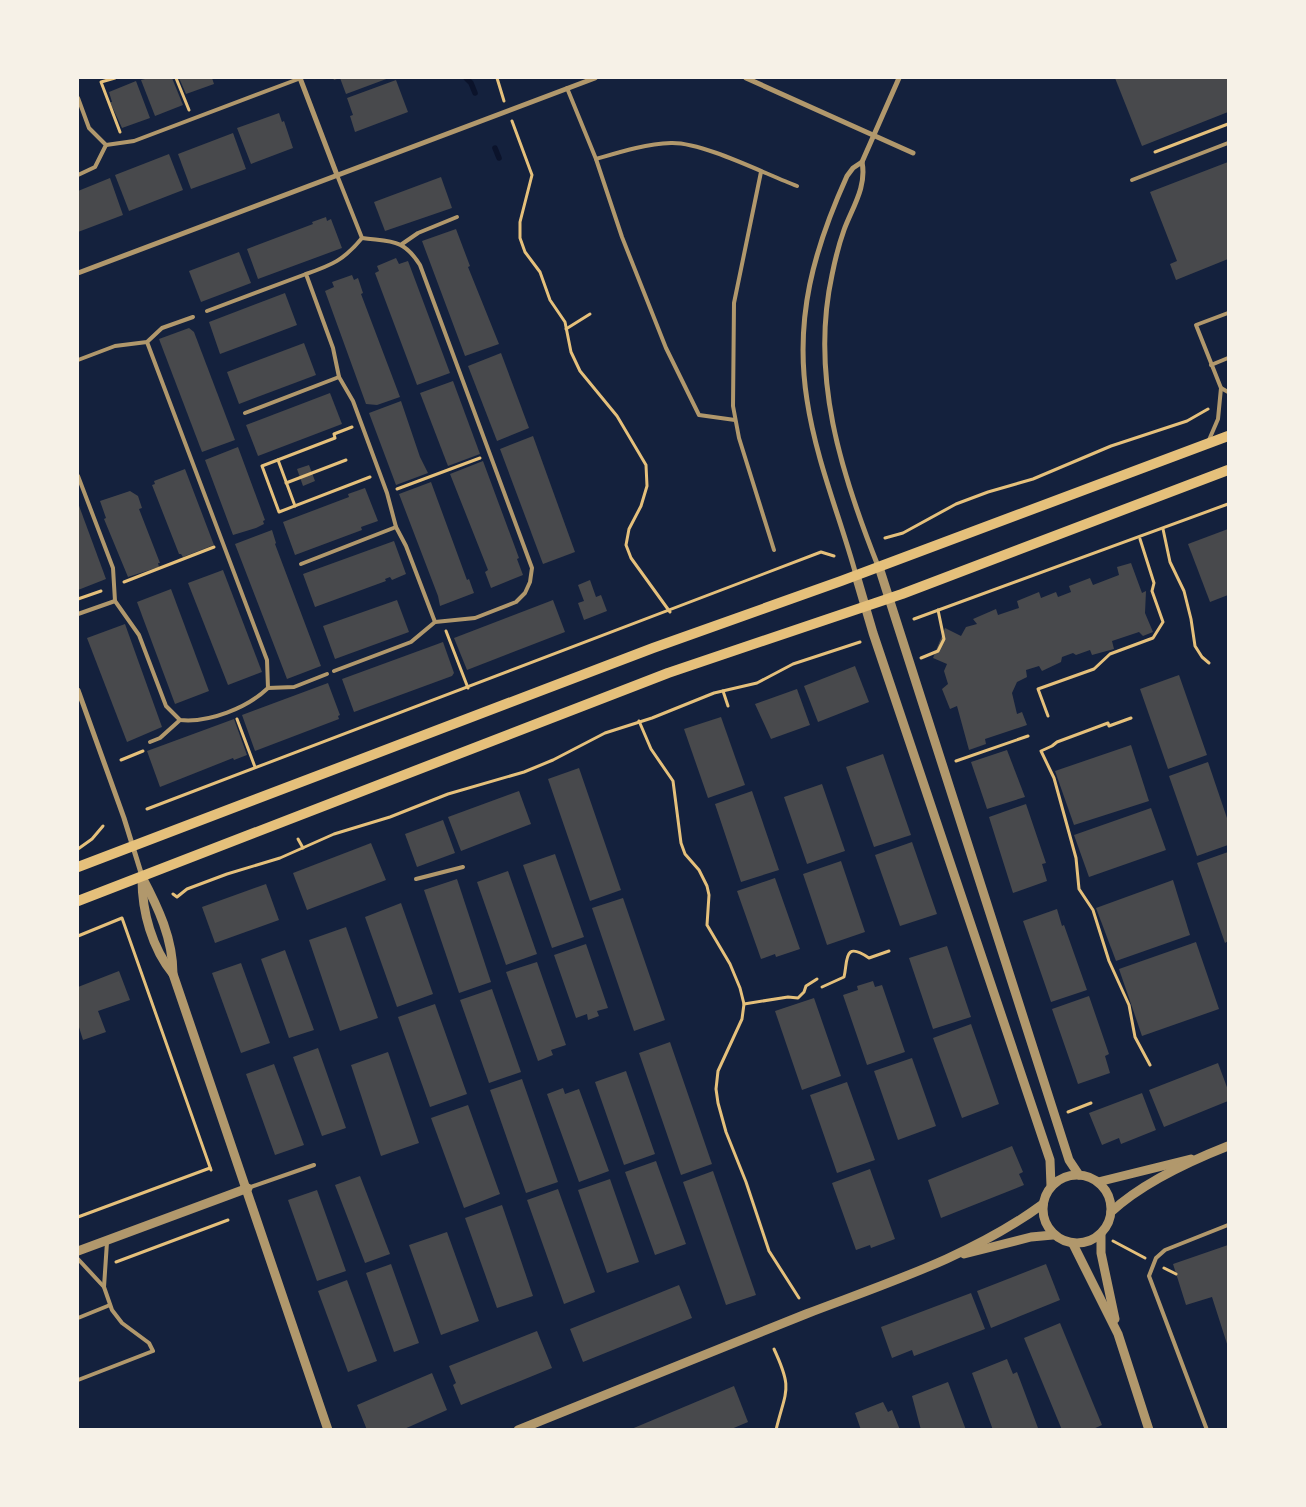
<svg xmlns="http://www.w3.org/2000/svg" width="1306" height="1507" font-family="Raleway,sans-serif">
	<rect width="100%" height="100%" fill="#14213d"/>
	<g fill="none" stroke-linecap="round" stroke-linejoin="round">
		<g stroke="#0b132b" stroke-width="5.5">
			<path d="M466,78l5,5 4,10"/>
			<path d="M495,148l4,10"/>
		</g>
	</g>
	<g fill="#48494c">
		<path d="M149,78h23l11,27 -28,11 -14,-36z"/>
		<path d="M179,78h33l2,6 -28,10z"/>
		<path d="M333,78h56l-43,16 -6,-16 -6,2z"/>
		<path d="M1115,78h113v34l-86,34z"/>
		<path d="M396,80l12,32 -53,20 -5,-16 3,-1 -6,-17z"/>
		<path d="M136,81l14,37 -28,10 -12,-26h2l-3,-10z"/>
		<path d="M279,113l3,9 2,-1 9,27 -42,16 -14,-36z"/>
		<path d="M233,133l13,36 -55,20 -13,-35z"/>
		<path d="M169,154l14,36 -54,21 -14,-36z"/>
		<path d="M1228,162v97l-52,21 -6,-16 7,-3 -27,-69z"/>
		<path d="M441,177l11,31 -67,23 -11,-29z"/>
		<path d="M110,178l13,37 -45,17v-41z"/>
		<path d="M326,217l1,4 4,-2 11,29 -84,31 -11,-30 66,-25 -1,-2z"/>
		<path d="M456,229l14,37 -2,1 31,77 -34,12 -43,-115z"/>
		<path d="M239,252l12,31 -50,19 -12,-31z"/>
		<path d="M396,258l3,6 9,-3 42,112 -33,12 -42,-112 4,-2 -2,-5z"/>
		<path d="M352,275l2,5 4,-2 5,15 -2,1 39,103 -23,8 -11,-1 -41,-113 9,-4 -2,-5z"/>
		<path d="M285,293l12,32 -77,29 -11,-32z"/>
		<path d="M189,328l5,4 41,108 -33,12 -43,-113z"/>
		<path d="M304,343l12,32 -77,29 -12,-32z"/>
		<path d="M501,353l28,75 -32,13 -29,-75z"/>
		<path d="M453,381l27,73 -32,12 -28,-73z"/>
		<path d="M330,393l12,31 -84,32 -12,-31z"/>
		<path d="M401,401l19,56 8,16 -32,12 -27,-72z"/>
		<path d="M533,436l42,116 -32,12 -43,-115z"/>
		<path d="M238,447l27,73 -2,1 1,3 -8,4 -23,7 -28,-75z"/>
		<path d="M483,461l36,97 -2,1 6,16 -32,13 -6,-16 3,-2 -38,-96z"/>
		<path d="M309,465l6,16 -12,5 -6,-17z"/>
		<path d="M185,469l29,76 -31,12 -2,-3h-2l-27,-69 3,-1 -1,-3z"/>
		<path d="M431,482l36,98 2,-1 5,14 -34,13 -2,-10 -39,-102z"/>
		<path d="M365,488l13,33 -17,6 1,3 -67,25 -12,-33 66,-25 -1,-3z"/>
		<path d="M130,491l8,5 4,12 -3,1 21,54h-2l1,4 -31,10 -24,-58 2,-1 -6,-17z"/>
		<path d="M78,503l28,76 -28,11z"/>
		<path d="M1228,529v66l-18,7 -22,-58z"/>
		<path d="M272,530l4,13 -1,1 46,122 -34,13 -52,-135z"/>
		<path d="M394,541l12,33 -14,6 -2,-3 -5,2 1,2 -71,26 -12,-33z"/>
		<path d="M1131,563l11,30 4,-2 -1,22 8,19 -10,4 -4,-4 -27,9 2,8 -22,6 -2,-5 -14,5 -3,-2 -11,4 -1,5 -19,9 -3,-5 -13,4 1,7 -10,5 -5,11 5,21 5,-2 5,13 -42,14 1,5 -17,6 -12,-44 -7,3 -8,-20 6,-5 -4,-13 3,-7 -14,-6 12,-30 16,8 5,-9 11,-3 -4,-5 23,-10 2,6 21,-7 -2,-7 22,-9 2,6 15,-6 2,5 13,-5 -2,-6 21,-8 3,7 26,-10 -2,-8z"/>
		<path d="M223,570l39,102 -34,13 -40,-102z"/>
		<path d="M590,580l6,17 5,-2 6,16 -23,9 -6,-17 6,-2 -6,-16z"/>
		<path d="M171,589l38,102 -34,13 -38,-102z"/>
		<path d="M397,600l12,32 -74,27 -12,-33z"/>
		<path d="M553,600l12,32 -98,38 -13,-32z"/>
		<path d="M125,624l37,103 -35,15 -40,-104z"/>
		<path d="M443,642l11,31 -2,3 -98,36 -12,-33z"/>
		<path d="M855,666l14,36 -51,20 -14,-36z"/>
		<path d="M1179,675l28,80 -39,14 -28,-80z"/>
		<path d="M328,683l12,32 -2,1 1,3 -84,32 -13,-36z"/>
		<path d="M797,689l13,36 -39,14 -16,-35z"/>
		<path d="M721,717l24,68 -37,13 -24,-69z"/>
		<path d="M234,719l13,36 -13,5 -1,-2 -73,29 -13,-36z"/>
		<path d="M1131,745l18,56 -75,24 -19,-54z"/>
		<path d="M1007,750l18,47 -38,12 -16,-47z"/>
		<path d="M883,754l28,81 -37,12 -28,-80z"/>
		<path d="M1208,762l20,59v24l-31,11 -28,-80z"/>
		<path d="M579,768l42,122 -31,11 -42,-122z"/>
		<path d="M822,784l23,67 -38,13 -23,-67z"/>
		<path d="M519,791l12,33 -70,27 -13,-34z"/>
		<path d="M752,791l27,79 -38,12 -26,-78z"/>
		<path d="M1026,804l20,59 -4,1 5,17 -34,12 -24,-76z"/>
		<path d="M1151,808l15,42 -77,27 -15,-42z"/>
		<path d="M443,820l12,33 -38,14 -12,-33z"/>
		<path d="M912,842l25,72 -37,12 -25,-71z"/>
		<path d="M371,843l15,37 -79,30 -14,-37z"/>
		<path d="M1228,852v89l-3,2 -28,-80z"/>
		<path d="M555,854l29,83 -32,11 -29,-83z"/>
		<path d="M841,861l24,71 -38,13 -24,-71z"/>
		<path d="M508,871l29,83 -31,11 -29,-83z"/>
		<path d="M775,878l25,71 -24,8 -1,-3 -14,5 -24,-68z"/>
		<path d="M457,879l34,103 -32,11 -35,-103z"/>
		<path d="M1173,880l17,55 -74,26 -20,-53z"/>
		<path d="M266,884l13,36 -64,23 -13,-36z"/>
		<path d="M623,898l42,122 -31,11 -42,-123z"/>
		<path d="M401,903l32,91 -36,13 -32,-90z"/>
		<path d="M1057,909l5,17 2,-1 23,65 -36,12 -28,-81z"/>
		<path d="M346,927l32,91 -38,13 -31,-91z"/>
		<path d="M1196,942l23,67 -77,27 -23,-67z"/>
		<path d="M586,944l22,64 -11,3 2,5 -11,4 -1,-6 -11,4 -22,-63z"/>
		<path d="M947,946l24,71 -38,12 -24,-71z"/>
		<path d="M285,950l29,80 -25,8 -28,-79z"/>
		<path d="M537,962l29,83 -15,5 2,5 -15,6 -32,-89z"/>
		<path d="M241,963l29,80 -29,10 -29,-80z"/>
		<path d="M119,971l11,29 -32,11 8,21 -23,8 -5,-16v-37z"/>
		<path d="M873,981l2,6 7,-2 23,67 -38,13 -24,-70 15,-5 -1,-4z"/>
		<path d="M492,989l29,83 -32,11 -29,-83z"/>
		<path d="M1089,996l20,58 -4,2 5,17 -32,11 -26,-75z"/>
		<path d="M814,998l27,78 -39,14 -27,-79z"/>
		<path d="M435,1004l32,90 -37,13 -32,-90z"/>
		<path d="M971,1024l28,80 -37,14 -29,-80z"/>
		<path d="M670,1042l42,122 -31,11 -42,-122z"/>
		<path d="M318,1048l28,80 -24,8 -29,-79z"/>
		<path d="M388,1052l31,91 -38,13 -30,-91z"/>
		<path d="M912,1058l24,68 -38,14 -24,-69z"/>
		<path d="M1218,1063l10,27v11l-64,26 -15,-37z"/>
		<path d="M274,1064l30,81 -29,10 -29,-81z"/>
		<path d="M626,1071l29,83 -31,11 -29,-83z"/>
		<path d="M522,1079l36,103 -32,11 -36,-103z"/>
		<path d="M847,1082l28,78 -38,13 -27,-78z"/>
		<path d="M563,1088l2,6 14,-5 30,82 -30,11 -32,-88z"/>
		<path d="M1142,1093l14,37 -35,14 -2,-6 -17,7 -13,-32z"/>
		<path d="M468,1105l32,89 -36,14 -33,-90z"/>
		<path d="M1012,1146l11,26 -4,2 5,11 -83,33 -13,-38z"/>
		<path d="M656,1161l30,83 -31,11 -30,-83z"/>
		<path d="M870,1169l25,70 -24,9 -1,-3 -14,5 -24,-67z"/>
		<path d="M713,1171l43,124 -30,10 -43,-123z"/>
		<path d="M360,1176l30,78 -25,9 -30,-78z"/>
		<path d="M610,1179l29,83 -32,11 -29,-83z"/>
		<path d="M558,1189l37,103 -31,12 -37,-104z"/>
		<path d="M317,1190l29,81 -29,10 -29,-81z"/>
		<path d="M502,1205l31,91 -36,12 -32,-90z"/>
		<path d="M447,1232l32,89 -38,14 -32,-90z"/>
		<path d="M1228,1245v102l-16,-50 -26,8 -13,-41z"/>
		<path d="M391,1264l28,79 -25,9 -28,-79z"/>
		<path d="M1046,1264l14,36 -69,28 -14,-37z"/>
		<path d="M347,1280l30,81 -29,11 -30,-81z"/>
		<path d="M679,1285l13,33 -109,44 -13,-33z"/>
		<path d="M971,1293l14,36 -71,27 -2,-6 -20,8 -11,-31z"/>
		<path d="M1060,1323l42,102 -11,5h-29l-38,-92z"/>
		<path d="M537,1331l15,37 -91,37 -8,-20 3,-2 -7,-17z"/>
		<path d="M1007,1359l6,15 4,-2 21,56 -45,2 -21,-57z"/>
		<path d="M432,1373l15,37 -45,20h-35l-10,-25z"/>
		<path d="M948,1382l18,48h-45l-9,-34z"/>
		<path d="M734,1386l14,36 -19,8h-100z"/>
		<path d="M883,1402l5,10 4,-2 8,20h-39l-6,-17z"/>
	</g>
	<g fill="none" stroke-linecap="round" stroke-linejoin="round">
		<g stroke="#e5c07b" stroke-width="3">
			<path d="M115,78l-14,4 19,50"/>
			<path d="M176,78l13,32"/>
			<path d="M497,78l7,23"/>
			<path d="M512,121l20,54 -12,47v16l5,14 15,20 10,28 15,22 6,30 9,19 37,45 29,49 1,21 -6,20 -12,23 -3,16 5,13 39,54"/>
			<path d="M1155,152l73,-28"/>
			<path d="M566,329l24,-15"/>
			<path d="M352,427l-18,7 1,4 -73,28 17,46 91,-35"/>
			<path d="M278,460l17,46"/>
			<path d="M286,483l60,-23"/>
			<path d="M397,489l83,-31"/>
			<path d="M1163,529l7,33 14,29 7,28 4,27 7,11 7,6"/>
			<path d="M885,538l18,-5 53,-29 32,-12 45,-13 78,-33 76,-25 21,-12"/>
			<path d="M124,582l90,-35"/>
			<path d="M78,599l23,-8"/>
			<path d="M914,619l314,-115"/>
			<path d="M446,631l22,57"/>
			<path d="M921,658l17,-7 6,-12 -6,-29"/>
			<path d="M723,691l5,15"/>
			<path d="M1048,716l-10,-27 56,-20 16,-15 43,-16 10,-16 -11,-31 2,-8 -14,-44"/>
			<path d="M1131,718l-22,8 -1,-3 -51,19 -5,4 -11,5 13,27 22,80 3,31 14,21 16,51 20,44 6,32 15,28"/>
			<path d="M237,719l18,48"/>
			<path d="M639,721l12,28 22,32 8,62 4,11 14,16 8,16 2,9 -2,30 23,39 10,24 4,16 -2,15 -24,52 -2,18 2,14 8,29 20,50 23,69 30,47"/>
			<path d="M121,760l22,-9"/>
			<path d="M956,761l72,-25"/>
			<path d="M147,809l674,-257 13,4"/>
			<path d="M298,839l5,9"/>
			<path d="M78,849l14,-10 11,-13"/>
			<path d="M173,894l4,3 10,-8 40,-15 53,-16 54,-24 56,-17 58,-23 76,-22 29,-12 52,-27 47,-15 62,-25 43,-10 36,-19 67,-22"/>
			<path d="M78,936l44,-18 89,252"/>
			<path d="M822,987l22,-10c4,-16 -1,-37 25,-19l20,-7"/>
			<path d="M744,1004l44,-7 10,1 6,-6 2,-6 11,-7"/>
			<path d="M1068,1112l23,-9"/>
			<path d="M78,1217l132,-49"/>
			<path d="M1113,1241l32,17"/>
			<path d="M116,1262l112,-42"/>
			<path d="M1164,1268l12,6"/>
			<path d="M774,1349c19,41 12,40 2,81"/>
		</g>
		<g stroke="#b1986c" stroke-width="4">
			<path d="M567,88l29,71 26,78 44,111 33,67 36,5"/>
			<path d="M78,98l11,30 17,17 -11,22 -17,8"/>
			<path d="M106,145l28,-4 167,-63"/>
			<path d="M596,159c24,-7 49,-15 75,-16 32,-1 94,31 126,43"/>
			<path d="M761,172l-27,131 -1,103 6,32 35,112"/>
			<path d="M1132,180l96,-37"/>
			<path d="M362,238c-18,22 -30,27 -56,36l27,74 6,29 14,24 34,92 9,34 10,19 29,76"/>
			<path d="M402,244l16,-11 39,-16"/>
			<path d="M207,311l99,-37"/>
			<path d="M78,360l37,-14 32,-4 15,-14 31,-11"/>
			<path d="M1211,365l17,-7"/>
			<path d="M1221,388l7,4"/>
			<path d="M245,413l94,-36"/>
			<path d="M1209,440l9,-21 3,-31 -25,-63 32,-12"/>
			<path d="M78,476l35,92 2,33 24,34 27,71 14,14c29,3 67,-12 88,-32l-1,-28 -120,-318"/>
			<path d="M301,564l95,-37"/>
			<path d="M78,614l37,-13"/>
			<path d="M334,671l77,-29 24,-20 40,-4 41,-16 9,-9 5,-11 2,-14 -112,-303c-17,-27 -29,-23 -58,-27l-25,-63"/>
			<path d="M268,688l26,-1 33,-13"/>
			<path d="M150,742l10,-4 20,-18"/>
			<path d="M416,879l47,-12"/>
			<path d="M248,1188l66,-23"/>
			<path d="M78,1259l26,28 8,23 10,13 27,20 4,8 -75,29"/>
			<path d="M104,1287l3,-45"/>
			<path d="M78,1318l32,-13"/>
			<path d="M1207,1430l-58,-154 7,-18 9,-8 63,-25"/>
		</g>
		<g stroke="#b1986c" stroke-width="5">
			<path d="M300,78l37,97"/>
			<path d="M746,78l167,75"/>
			<path d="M78,273l517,-195"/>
			<path d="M878,566c-37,-93 -68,-190 -46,-291 3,-15 7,-31 12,-45 8,-22 23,-43 18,-68l37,-84"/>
			<path d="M856,575c-16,-58 -40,-115 -49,-175 -13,-82 7,-151 40,-224l6,-8 9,-6"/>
			<path d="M78,690l46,128 18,58"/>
		</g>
		<g stroke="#b1986c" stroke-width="9">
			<path d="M879,567l190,593 10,15"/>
			<path d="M856,575l17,58 177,527 1,26"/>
			<path d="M142,877c16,30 31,62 31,97l155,456"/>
			<path d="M142,879c0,33 10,69 31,95"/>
			<circle cx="1077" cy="1209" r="34"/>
			<path d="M1098,1182l93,-23"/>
			<path d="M1111,1212c30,-28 79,-51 117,-66"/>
			<path d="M1101,1235v18l14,66"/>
			<path d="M1073,1244l45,90 31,96"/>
			<path d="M78,1251l170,-63"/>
			<path d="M964,1254l67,-17 22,-2"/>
			<path d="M518,1430c96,-39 192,-78 288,-116 81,-31 166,-58 237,-110"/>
		</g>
		<g stroke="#e5c07b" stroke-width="10">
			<path d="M78,867l575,-219 188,-67 387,-145"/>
			<path d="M78,901l590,-228 234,-79 326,-124"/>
		</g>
	</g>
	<rect width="1306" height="1507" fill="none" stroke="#f6f1e7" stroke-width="158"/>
</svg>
